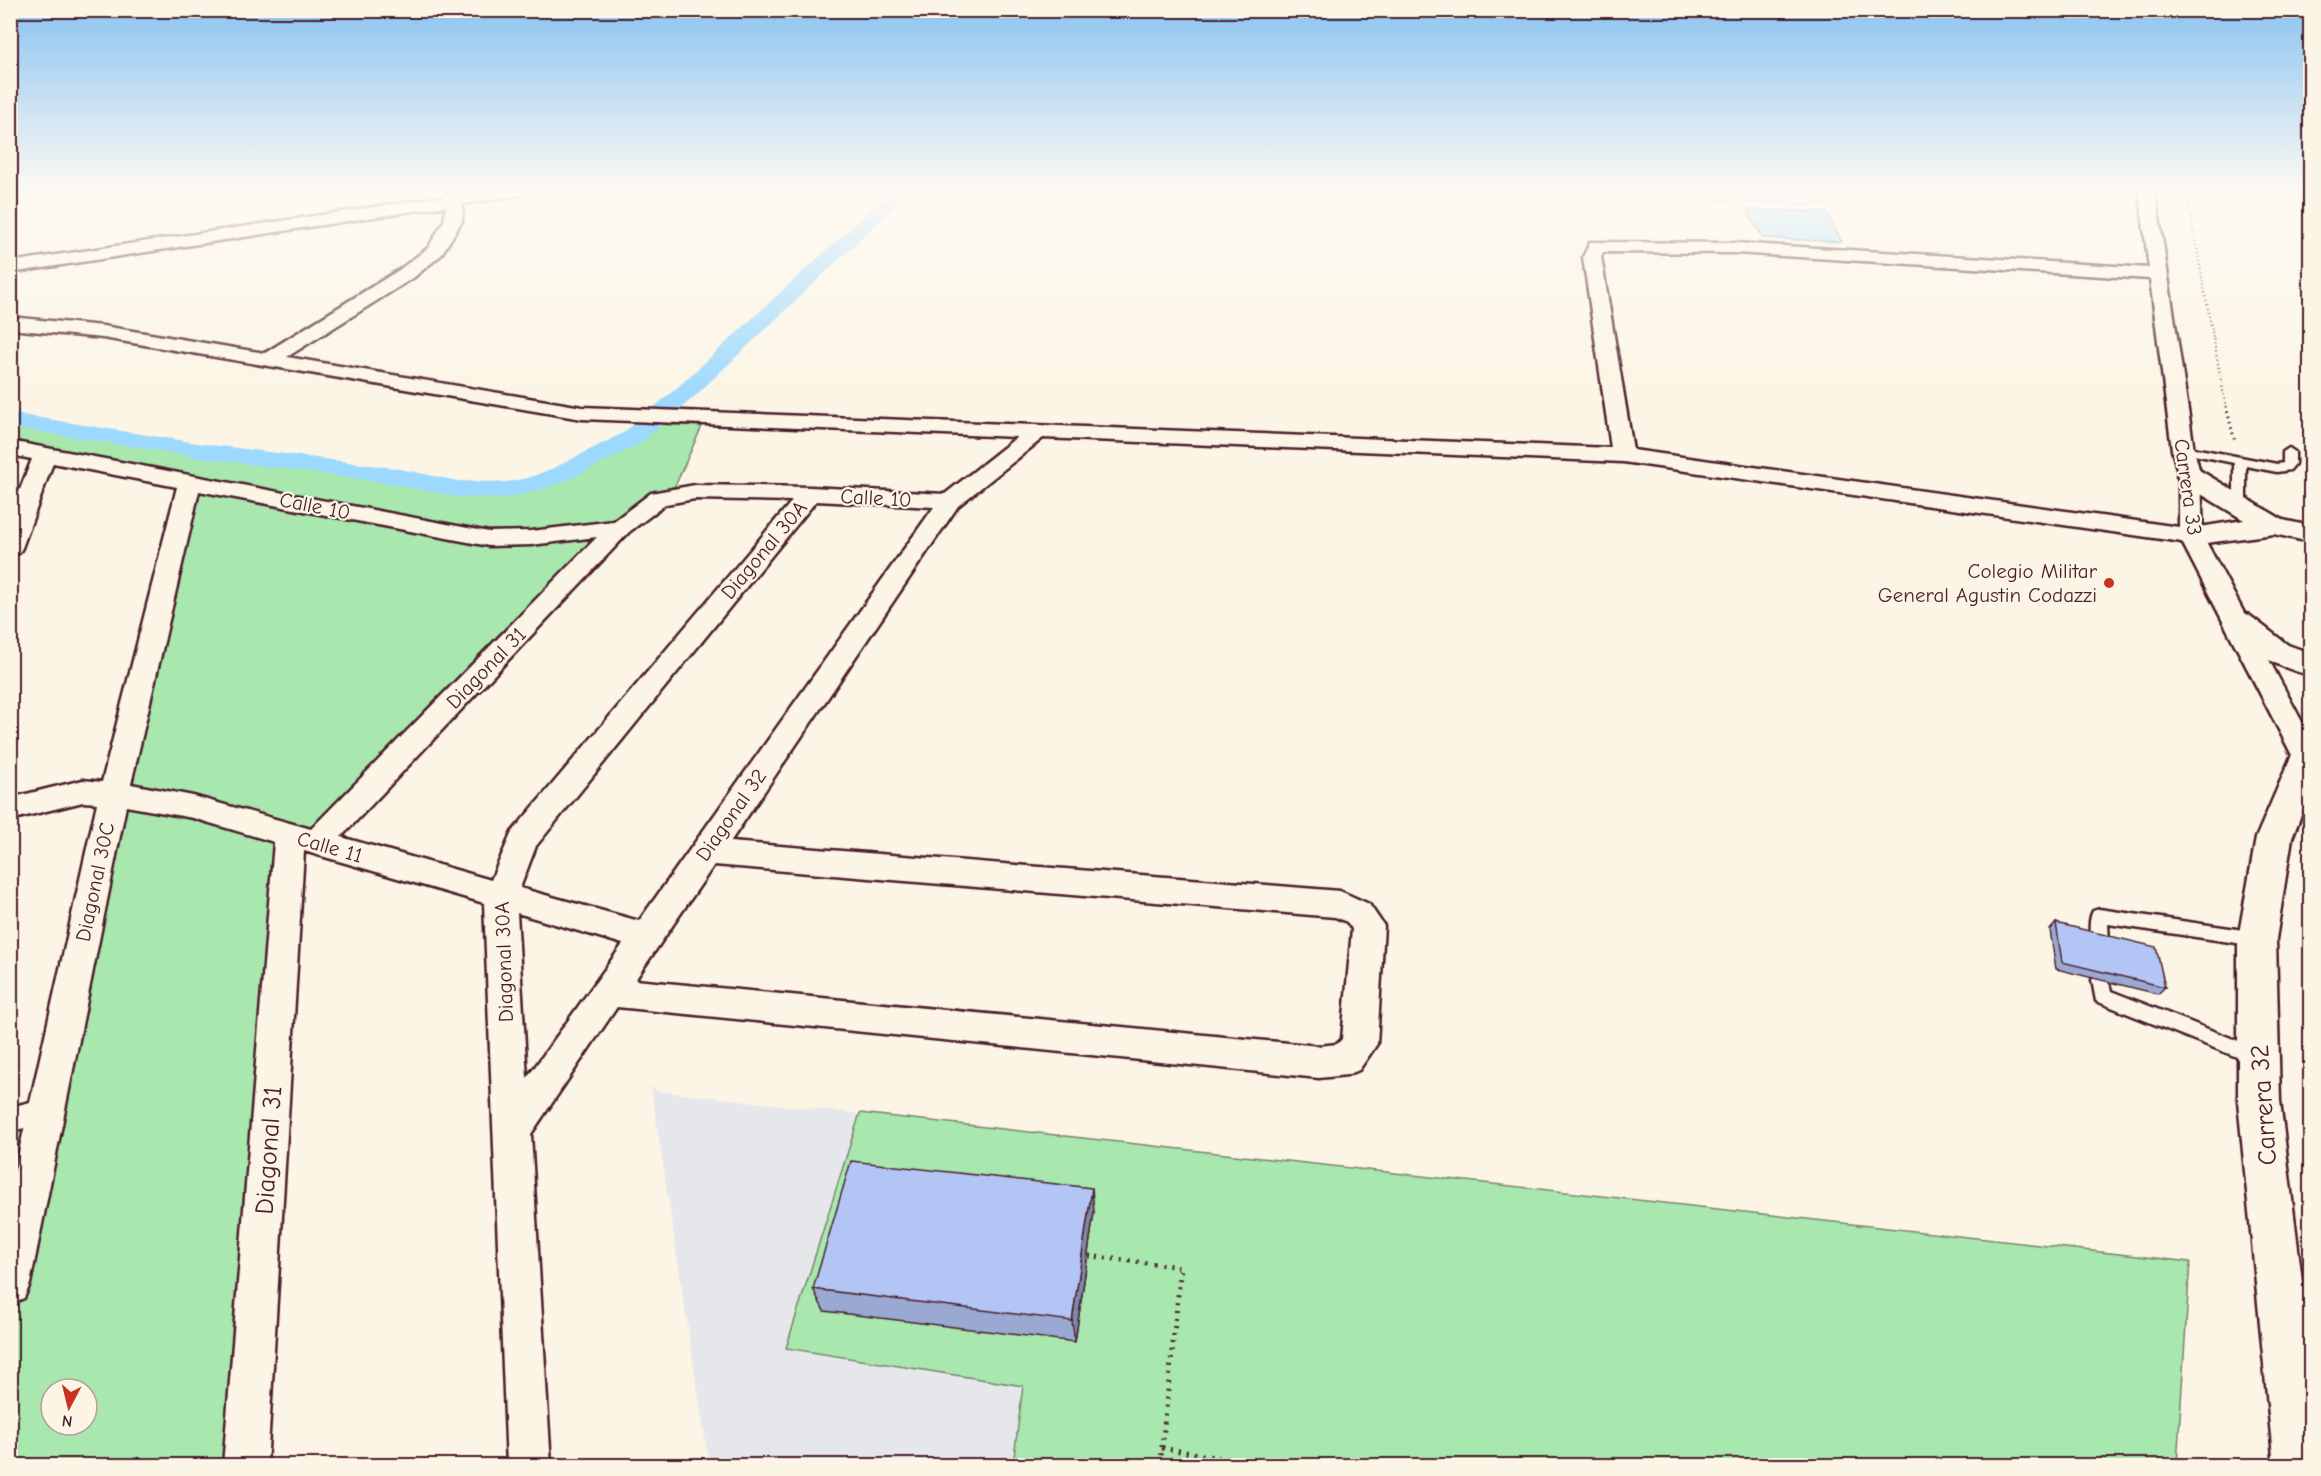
<svg xmlns="http://www.w3.org/2000/svg" width="2321" height="1476" font-family="'Comic Neue',sans-serif">
	<rect width="100%" height="100%" fill="#fcf5e5"/>
	<filter id="ink" filterUnits="userSpaceOnUse"><feTurbulence type="fractalNoise" baseFrequency=".0167" numOctaves="2"/><feDisplacementMap in="SourceGraphic" scale="12" xChannelSelector="R" yChannelSelector="G"/><feConvolveMatrix kernelMatrix="1 2 1 2 8 2 1 2 1" color-interpolation-filters="sRGB"/></filter>
	<g filter="url(#ink)">
		<path fill="#e6e7ea" d="M651,1086l6,5 714,81 806,293h-1468z"/>
		<g fill="#a8e7ae" stroke="#79836c" stroke-width="1.5" fill-rule="evenodd">
			<path d="M10,422c60,10 120,21 180,30 63,10 127,15 191,23 54,7 96,23 153,12 32,-6 95,-42 121,-63l47,2 -27,60c-21,6 -36,24 -56,32 -35,13 -96,12 -134,12l-474,-90z"/>
			<path d="M190,482l299,57 132,-12 -304,316 -26,-7 -46,629 -234,1v-182zM51,1389h36v36h-36z"/>
			<path d="M860,1113l1330,149 -13,203h-1164l10,-79 -237,-38z"/>
		</g>
		<g fill="#9dd9fe" stroke="#7c8faa" stroke-width="1.5">
			<path d="M1638,190h88l5,10 -82,-3 -7,-2z"/>
			<path d="M1739,191l76,2 7,5 4,7 -78,-2 -3,-1z"/>
			<path d="M1755,210l71,2 16,30 -79,-4 -15,-25v-3z"/>
		</g>
		<g fill="none" stroke-linecap="round" stroke-linejoin="round">
			<g fill="#9dd9fe" fill-rule="evenodd">
				<path d="M892,190h20l-217,206 -54,47 -67,34 -30,12 -37,9 -49,-1 -63,-13 -198,-27 -187,-30v-14l187,30 198,25 63,13 49,1 21,-4 28,-11 67,-34 56,-47z"/>
				<path d="M1996,190h65l-2,4 -7,2h-47l-7,-2z"/>
			</g>
			<g stroke="#4a1f2b" stroke-width="5">
				<g id="service">
					<path d="M2183,446l94,18 6,-1v-11l6,-4 6,4v12l-5,6 -13,2 -31,-6v40l-6,4 -6,-4v-43l-55,-11v-4z"/>
					<path d="M2099,909l158,23 6,2 3,5 -3,5 -6,2 -149,-22 1,18 -3,5 -6,2 -6,-2c-5,-9 -6,-27 -1,-36z"/>
					<path d="M2101,972l6,3 4,16 153,60 2,6 -2,6 -7,2 -161,-64 -4,-21 3,-5z"/>
				</g>
			</g>
			<g stroke="#4a1f2b" stroke-width="5">
				<path id="pedestrian" d="M47,1098l9,3 4,9 -4,9 -46,13v-25z"/>
			</g>
			<g stroke="#4a1f2b" stroke-width="5">
				<path id="minor" d="M448,190h16v3l20,-3h44l-8,5 -57,9 -1,17 -21,34 -28,23 -126,79 295,50 1029,41 -28,-191 7,-15 145,1 414,25 -10,-78h16l39,260 7,26 2,60 107,201v31l-13,-3 -115,-223 -559,-80 -580,-24 -85,68 -228,336 610,49 29,13 15,22 -7,118 -18,26 -12,5 -28,3 -702,-71 -86,127 20,332h-44l-23,-563 -180,-52 -37,615h-44l51,-624 -81,-24 -67,-12 -96,478 -6,14 -14,6v-112l87,-389 -14,-1 -73,18v-22l73,-18 19,2 75,-295 -124,-24 -31,85 -3,5 -9,2v-40l22,-56 -22,-4v-14l479,91 42,-1 83,-10 37,-28 44,-8 115,2 135,7 72,-57 -435,-18 -479,-81 -93,-9v-12l93,9 162,27 134,-83 29,-22 16,-27 2,-15 -436,67v-11l437,-66zM1603,252l132,1 415,26 22,171 7,26v51l-546,-77 -32,-193zM199,491l290,55 42,-1 66,-8 -286,292 -118,-33 -62,-12zM695,499l97,2 -280,331 -21,48 -150,-43 288,-305 37,-28zM816,501l118,6 -295,414 -119,-33 16,-42zM714,865l621,52 12,5 5,7 -10,110 -5,5 -18,2 -684,-66zM517,913l106,31 -96,134z"/>
			</g>
			<g stroke="#4a1f2b" stroke-width="5">
				<g id="tertiary">
					<path d="M2190,468l9,2 84,50 27,6v16l-36,-8 -83,11 -10,-3 -4,-6 4,-6 63,-10 -63,-38 -4,-6 4,-6z"/>
					<path d="M2238,612l11,3 39,30 22,8v22c-29,-6 -71,-27 -87,-53l4,-7z"/>
					<path d="M2310,740v52l-18,46 -16,101 4,162 30,245v120h-36l-36,-365v-162l18,-101 37,-86 5,-9z"/>
				</g>
			</g>
			<path stroke="#4a1f2b" stroke-width="2" stroke-dasharray="1 3" stroke-linecap="butt" d="M2186,190l40,217"/>
			<path stroke="#4a1f2b" stroke-width="3" stroke-dasharray="1.5 4" stroke-linecap="butt" d="M2226,406l9,36"/>
			<g stroke="#4a1f2b" stroke-width="5" stroke-dasharray="2 6" stroke-linecap="butt">
				<path d="M1089,1256l92,11 -21,199"/>
				<path d="M1162,1448l105,18"/>
			</g>
			<use href="#service" fill="#fcf5e5" fill-rule="evenodd"/>
			<use href="#pedestrian" fill="#fcf5e5" fill-rule="evenodd"/>
			<use href="#minor" fill="#fcf5e5" fill-rule="evenodd"/>
			<use href="#tertiary" fill="#fcf5e5" fill-rule="evenodd"/>
		</g>
		<g fill="#9aa9d2" stroke="#4a1f2b" stroke-width="1.5">
			<path d="M2056,923l109,64 -7,7 -102,-25 -6,-39z"/>
			<path d="M1094,1212l-19,130 -251,-31 -11,-22z"/>
		</g>
		<path fill="#7d8aab" stroke="#4a1f2b" stroke-width="1.5" d="M1092,1188l2,24 -19,130 -3,-21z"/>
		<g fill="#b3c5f4" stroke="#4a1f2b" stroke-width="1.5">
			<path d="M2056,923l100,24 9,40 -103,-25z"/>
			<path d="M851,1161l241,27 -20,133 -259,-32z"/>
		</g>
	</g>
	<linearGradient id="sky" x2="0" y2="1"><stop stop-color="#8ac3f1"/><stop offset="0.48" stop-color="#fefaf3"/><stop offset="1" stop-color="#fefaf3" stop-opacity="0"/></linearGradient>
	<rect width="2321" height="397" fill="url(#sky)"/>
	<circle fill="#c8321e" stroke="#fcf5e5" stroke-width="2" cx="2109" cy="583" r="6"/>
	<g text-anchor="middle" stroke-width="4.5" stroke-linejoin="round" paint-order="stroke">
		<g font-size="21" fill="#4a1f2b" stroke="#fcf5e5">
			<text transform="translate(2188 487) rotate(82)" y="7">Carrera 33</text>
			<text transform="translate(876 498) rotate(3)" y="7">Calle 10</text>
			<text transform="translate(315 506) rotate(11)" y="7">Calle 10</text>
			<text transform="translate(764 550) rotate(-50)" y="7">Diagonal 30A</text>
			<text transform="translate(486 668) rotate(-46)" y="7">Diagonal 31</text>
			<text transform="translate(731 815) rotate(-55)" y="7">Diagonal 32</text>
			<text transform="translate(330 847) rotate(16)" y="7">Calle 11</text>
			<text transform="translate(95 882) rotate(-78)" y="7">Diagonal 30C</text>
			<text transform="translate(504 962) rotate(-92)" y="7">Diagonal 30A</text>
		</g>
		<g font-size="21" fill="#4a1f2b" stroke="#fcf5e5" text-anchor="end">
			<text x="2097" y="578">Colegio Militar<tspan x="2097" dy="24">General Agustin Codazzi</tspan></text>
		</g>
		<g font-size="26" fill="#4a1f2b" stroke="#fcf5e5">
			<text transform="translate(2263 1105) rotate(-94)" y="9">Carrera 32</text>
			<text transform="translate(268 1150) rotate(-86)" y="9">Diagonal 31</text>
		</g>
	</g>
	<rect width="2321" height="1476" fill="none" stroke="#fcf5e5" stroke-width="36"/>
	<rect x="18" y="18" width="2285" height="1440" fill="none" stroke="#4a1f2b" stroke-width="2" filter="url(#ink)"/>
	<g transform="translate(69 1407) rotate(187)"><circle r="28" fill="#fcf5e5" stroke="#b59f9b" stroke-width="1.5"/>
	<path d="M0-4.5L10 22L0 15L-10 22Z" fill="#c8321e"/>
	<text y="-9" font-size="16" font-weight="bold" text-anchor="middle" fill="#4a1f2b">N</text>
	</g>
</svg>
